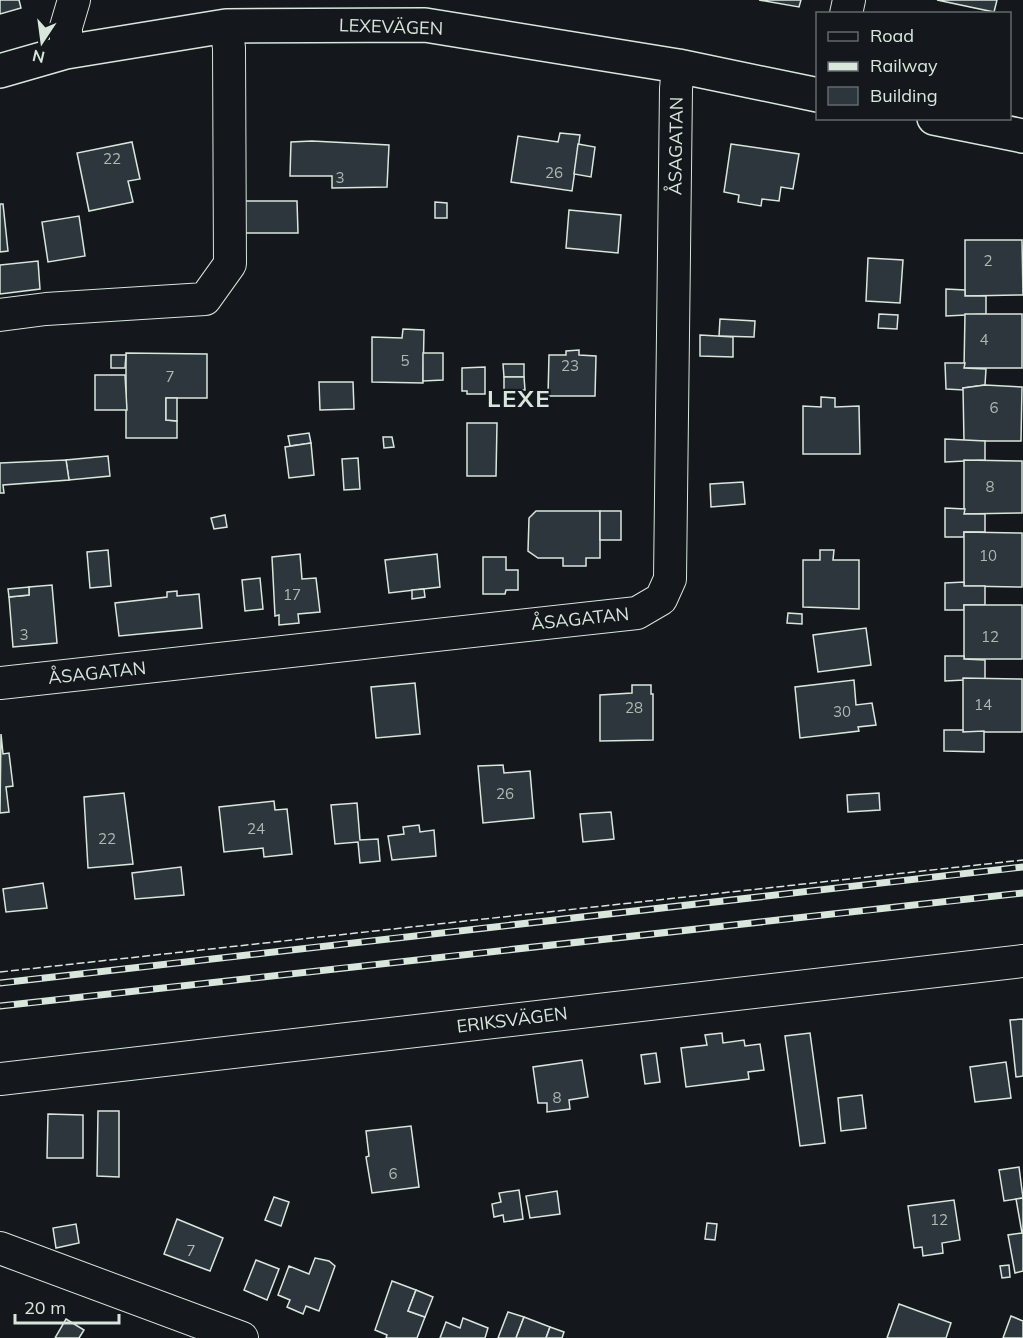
<svg xmlns="http://www.w3.org/2000/svg" width="1023" height="1338" font-family="Mulish,sans-serif">
	<rect width="100%" height="100%" fill="#14181c"/>
	<g fill="#2c363c" stroke="#d8e6dc" stroke-width="1.5">
		<path d="M0,0h19l2,8 -21,6z"/>
		<path d="M759,0h42l-2,7z"/>
		<path d="M937,0h60l-3,12z"/>
		<path d="M560,133l20,2 -8,56 -61,-9 7,-46 40,6z"/>
		<path d="M312,141l77,4 -2,42 -55,1v-12h-42l1,-34z"/>
		<path d="M132,142l8,37 -12,2 5,21 -44,9 -12,-58z"/>
		<path d="M578,144l17,3 -4,30 -17,-3z"/>
		<path d="M731,144l68,10 -6,35 -12,-2 -2,14 -17,-2 -1,7 -23,-4 1,-7 -15,-3z"/>
		<path d="M245,201h52l1,32h-53z"/>
		<path d="M435,202l12,1v15h-12z"/>
		<path d="M0,204h3l5,47 -8,1z"/>
		<path d="M569,210l52,5 -3,38 -52,-5z"/>
		<path d="M79,216l6,40 -37,6 -6,-40z"/>
		<path d="M965,240h57l1,55 -58,1z"/>
		<path d="M868,258l35,2 -3,43 -34,-2z"/>
		<path d="M38,261l2,28 -40,5v-29z"/>
		<path d="M946,289l19,1v6h21v18l-40,2z"/>
		<path d="M879,314l19,1 -1,14 -19,-1z"/>
		<path d="M965,314h57v54h-58z"/>
		<path d="M720,319l35,2 -1,16 -35,-1z"/>
		<path d="M403,329l21,1 -1,53 -51,-1v-45l30,1z"/>
		<path d="M700,335l33,2v20l-33,-1z"/>
		<path d="M579,350v5l17,1 -1,40h-47l1,-41h17v-4z"/>
		<path d="M126,353l81,1v44h-41v22l11,1v17h-51z"/>
		<path d="M423,353h20v27l-20,1z"/>
		<path d="M111,355h15l-1,13h-14z"/>
		<path d="M945,363h20l-1,5 22,1 -1,16 -22,3 1,2 -18,-1z"/>
		<path d="M503,364h21v13h-20z"/>
		<path d="M485,367v27h-18v-3h-5v-23z"/>
		<path d="M95,375h30l2,35h-32z"/>
		<path d="M504,377h20l1,13h-21z"/>
		<path d="M319,382h34l1,27 -34,1z"/>
		<path d="M985,385l37,2 -1,54h-57l-1,-53z"/>
		<path d="M821,397l14,1v9l24,-1 1,48h-57v-48l18,1z"/>
		<path d="M166,398h11v23l-11,-1z"/>
		<path d="M467,423h30l-1,53h-29z"/>
		<path d="M309,433l2,10 -21,3 -2,-10z"/>
		<path d="M383,437h9l2,10 -10,1z"/>
		<path d="M945,439l40,2v19l-40,2z"/>
		<path d="M311,443l3,32 -25,3 -4,-31z"/>
		<path d="M108,456l2,20 -41,4 -3,-20z"/>
		<path d="M358,458l2,31 -16,1 -2,-31z"/>
		<path d="M66,460l3,20 -66,5 1,8h-4v-30z"/>
		<path d="M964,460l58,1v52l-58,1z"/>
		<path d="M743,482l2,22 -34,3 -1,-23z"/>
		<path d="M945,508l20,1 -1,5h21v18h-21v5h-19z"/>
		<path d="M536,511h64v47h-14v8h-23v-8h-25l-10,-7 1,-33z"/>
		<rect x="600" y="511" width="21" height="29"/>
		<path d="M225,515l2,12 -13,2 -3,-11z"/>
		<path d="M964,532l58,1v54l-58,-1z"/>
		<path d="M108,550l3,36 -21,2 -3,-36z"/>
		<path d="M820,550h14l-1,10h26v49l-56,-2v-47h17z"/>
		<path d="M300,554l2,25 14,-1 4,34 -22,2 1,9 -20,2v-10l-4,1 -3,-59z"/>
		<path d="M437,554l3,33 -51,6 -4,-33z"/>
		<path d="M483,557h23v13h12v20h-12l-1,4h-22z"/>
		<path d="M260,578l3,31 -18,2 -3,-31z"/>
		<path d="M964,582v4h21v19h-21v5h-19v-27z"/>
		<path d="M52,585l5,58 -44,4 -4,-50 20,-2v-8z"/>
		<path d="M29,587v8l-20,2 -1,-8z"/>
		<path d="M424,589l1,8 -13,2v-9z"/>
		<path d="M177,591v5l22,-2 3,34 -83,8 -4,-33 52,-6v-5z"/>
		<rect x="964" y="605" width="58" height="54"/>
		<path d="M788,613l14,1v10l-15,-1z"/>
		<path d="M866,628l5,37 -53,7 -5,-37z"/>
		<path d="M945,656h19v3l21,1v19l-40,2z"/>
		<path d="M963,678l59,1v53h-59z"/>
		<path d="M854,680l2,25 16,-2 4,22 -18,2 1,4 -59,7 -5,-51z"/>
		<path d="M415,683l5,51 -44,4 -5,-51z"/>
		<path d="M632,685h19v9h2v46l-53,1v-46l32,-2z"/>
		<path d="M944,730h19v2l21,-1v21l-40,-1z"/>
		<path d="M1,734l2,20 6,-1 4,33 -7,1 3,25 -9,1z"/>
		<path d="M503,765l1,8 26,-2 4,47 -51,5 -5,-57z"/>
		<path d="M124,793l9,71 -45,4 -4,-71z"/>
		<path d="M879,793l1,17 -32,2 -1,-17z"/>
		<path d="M274,801l1,9 12,-1 5,45 -28,3 -1,-9 -39,4 -5,-45z"/>
		<path d="M357,803l3,37 18,-1 2,22 -20,2 -2,-21 -23,2 -4,-39z"/>
		<path d="M611,812l3,27 -31,3 -3,-28z"/>
		<path d="M419,825l1,7 14,-2 2,26 -44,4 -4,-24 16,-2 -1,-7z"/>
		<path d="M181,867l3,28 -49,4 -3,-26z"/>
		<path d="M43,883l4,25 -41,4 -3,-23z"/>
		<path d="M1023,1019v57l-7,1 -6,-57z"/>
		<path d="M722,1033l1,10 21,-3 1,6 15,-2 4,26 -16,2 1,7 -63,8 -5,-39 26,-3 -2,-10z"/>
		<path d="M810,1033l15,110 -25,3 -15,-110z"/>
		<path d="M656,1053l4,29 -15,2 -4,-29z"/>
		<path d="M582,1060l6,37 -19,3 1,9 -23,3v-9h-9l-5,-36z"/>
		<path d="M1006,1062l5,36 -36,4 -5,-35z"/>
		<path d="M862,1095l4,33 -25,3 -3,-33z"/>
		<path d="M98,1111h21v66l-22,-1z"/>
		<path d="M48,1114l35,1v43h-36z"/>
		<path d="M411,1126l8,61 -47,6 -6,-36 3,-1 -3,-25z"/>
		<path d="M1019,1167l4,31 -19,3 -5,-31z"/>
		<path d="M519,1190l4,29 -19,3 -1,-7 -9,2 -2,-13 9,-2 -2,-9z"/>
		<path d="M557,1191l3,23 -30,4 -4,-22z"/>
		<path d="M274,1197l15,5 -8,24 -16,-6z"/>
		<path d="M1023,1198v73l-8,2 -7,-38 14,-2 -6,-34z"/>
		<path d="M954,1200l6,40 -18,3 1,10 -20,3 -1,-9 -8,1 -6,-42z"/>
		<path d="M177,1219l46,19 -13,33 -46,-17z"/>
		<path d="M707,1223l10,1 -2,16 -10,-1z"/>
		<path d="M76,1224l3,19 -23,5 -3,-20z"/>
		<path d="M315,1258l14,3 6,5 -16,45 -13,-5 -3,8 -16,-7 3,-7 -12,-5 11,-29 20,8z"/>
		<path d="M256,1260l23,9 -12,31 -23,-10z"/>
		<path d="M1009,1265l1,12 -8,1 -2,-12z"/>
		<path d="M392,1281l24,9 -8,21 17,6 -8,21h-31l1,-3 -12,-5z"/>
		<path d="M416,1290l17,7 -8,20 -17,-6z"/>
		<path d="M899,1304l52,19 -5,15h-59z"/>
		<path d="M508,1312l16,5 -8,21h-18z"/>
		<path d="M1011,1316l12,5v17h-20z"/>
		<path d="M524,1317l26,10 -4,11h-30z"/>
		<path d="M463,1318l25,10 -3,10h-45l6,-16 14,6z"/>
		<path d="M66,1319l18,11 -5,8h-24z"/>
		<path d="M550,1327l14,5 -2,6h-16z"/>
	</g>
	<g fill="none" stroke-linecap="round" stroke-linejoin="round">
		<g stroke="#d8e6dc" stroke-width="34">
			<g id="street">
				<path d="M846,14l3,-14"/>
				<path d="M66,52v-25l8,-27"/>
				<path d="M0,315l46,-6 159,-10 25,-35 -1,-216 -3,-22"/>
				<path d="M0,683l637,-70 24,-14 9,-20 6,-490 2,-23"/>
				<path d="M0,1079l1023,-118"/>
				<path d="M0,1248l242,90"/>
			</g>
		</g>
		<g stroke="#d8e6dc" stroke-width="36">
			<g id="secondary">
				<path d="M0,71l66,-19 160,-26 199,-1 253,41 140,29"/>
				<path d="M934,118l89,18"/>
			</g>
		</g>
		<use href="#street" stroke="#14181c" stroke-width="32"/>
		<use href="#secondary" stroke="#14181c" stroke-width="33"/>
		<g stroke="#d8e6dc" stroke-width="7">
			<g id="rail">
				<path d="M0,983l1023,-116"/>
				<path d="M0,1006l1023,-113"/>
			</g>
		</g>
		<use href="#rail" stroke="#14181c" stroke-width="4.5" stroke-dasharray="14" stroke-linecap="butt"/>
		<path stroke="#d8e6dc" stroke-width="1.5" stroke-dasharray="8 3" stroke-linecap="butt" d="M0,972l1023,-112"/>
	</g>
	<g text-anchor="middle" stroke-width="4.5" stroke-linejoin="round" paint-order="stroke">
		<g font-size="15" fill="#adbab4">
			<text x="112" y="164">22</text>
			<text x="554" y="178">26</text>
			<text x="340" y="183">3</text>
			<text x="988" y="266">2</text>
			<text x="984" y="345">4</text>
			<text x="405" y="366">5</text>
			<text x="570" y="371">23</text>
			<text x="170" y="382">7</text>
			<text x="994" y="413">6</text>
			<text x="990" y="492">8</text>
			<text x="988" y="561">10</text>
			<text x="292" y="600">17</text>
			<text x="24" y="640">3</text>
			<text x="990" y="642">12</text>
			<text x="983" y="710">14</text>
			<text x="634" y="713">28</text>
			<text x="842" y="717">30</text>
			<text x="505" y="799">26</text>
			<text x="256" y="834">24</text>
			<text x="107" y="844">22</text>
			<text x="557" y="1103">8</text>
			<text x="393" y="1179">6</text>
			<text x="939" y="1225">12</text>
			<text x="191" y="1256">7</text>
		</g>
		<g font-size="18" fill="#d8e6dc" stroke="#14181c">
			<text transform="translate(391 27) rotate(2)" y="6">LEXEVÄGEN</text>
			<text transform="translate(676 146) rotate(-89)" y="6">ÅSAGATAN</text>
			<text transform="translate(580 619) rotate(-6)" y="6">ÅSAGATAN</text>
			<text transform="translate(97 673) rotate(-6)" y="6">ÅSAGATAN</text>
			<text transform="translate(512 1020) rotate(-7)" y="6">ERIKSVÄGEN</text>
		</g>
		<g font-size="24" font-weight="bold" letter-spacing="1.5" fill="#d8e6dc" stroke="#14181c">
			<text x="519" y="407">LEXE</text>
		</g>
	</g>
	<rect x="816" y="12" width="195" height="108" fill="#14181c" stroke="#626a69" stroke-width="1.5"/>
	<rect x="828" y="32" width="30" height="9" fill="#14181c" stroke="#626a69" stroke-width="1.5"/>
	<text x="870" y="42" font-size="18" fill="#d8e6dc">Road</text>
	<rect x="828" y="62" width="30" height="9" fill="#d8e6dc" stroke="#626a69" stroke-width="1.5"/>
	<text x="870" y="72" font-size="18" fill="#d8e6dc">Railway</text>
	<rect x="828" y="87" width="30" height="18" fill="#2c363c" stroke="#626a69" stroke-width="1.5"/>
	<text x="870" y="102" font-size="18" fill="#d8e6dc">Building</text>
	<g transform="translate(42 42) rotate(193)" stroke="#14181c" stroke-width="4.5" paint-order="stroke">
	<path d="M0-4.5L10 22L0 15L-10 22Z" fill="#d8e6dc"/>
	<text y="-9" font-size="16" font-weight="bold" text-anchor="middle" fill="#d8e6dc">N</text>
	</g>
	<path d="M15 1314v9h104v-9" fill="none" stroke="#d8e6dc" stroke-width="3"/>
	<text x="24" y="1314" font-size="18" fill="#d8e6dc" stroke="#14181c" stroke-width="4.5" paint-order="stroke">20 m</text>
</svg>
